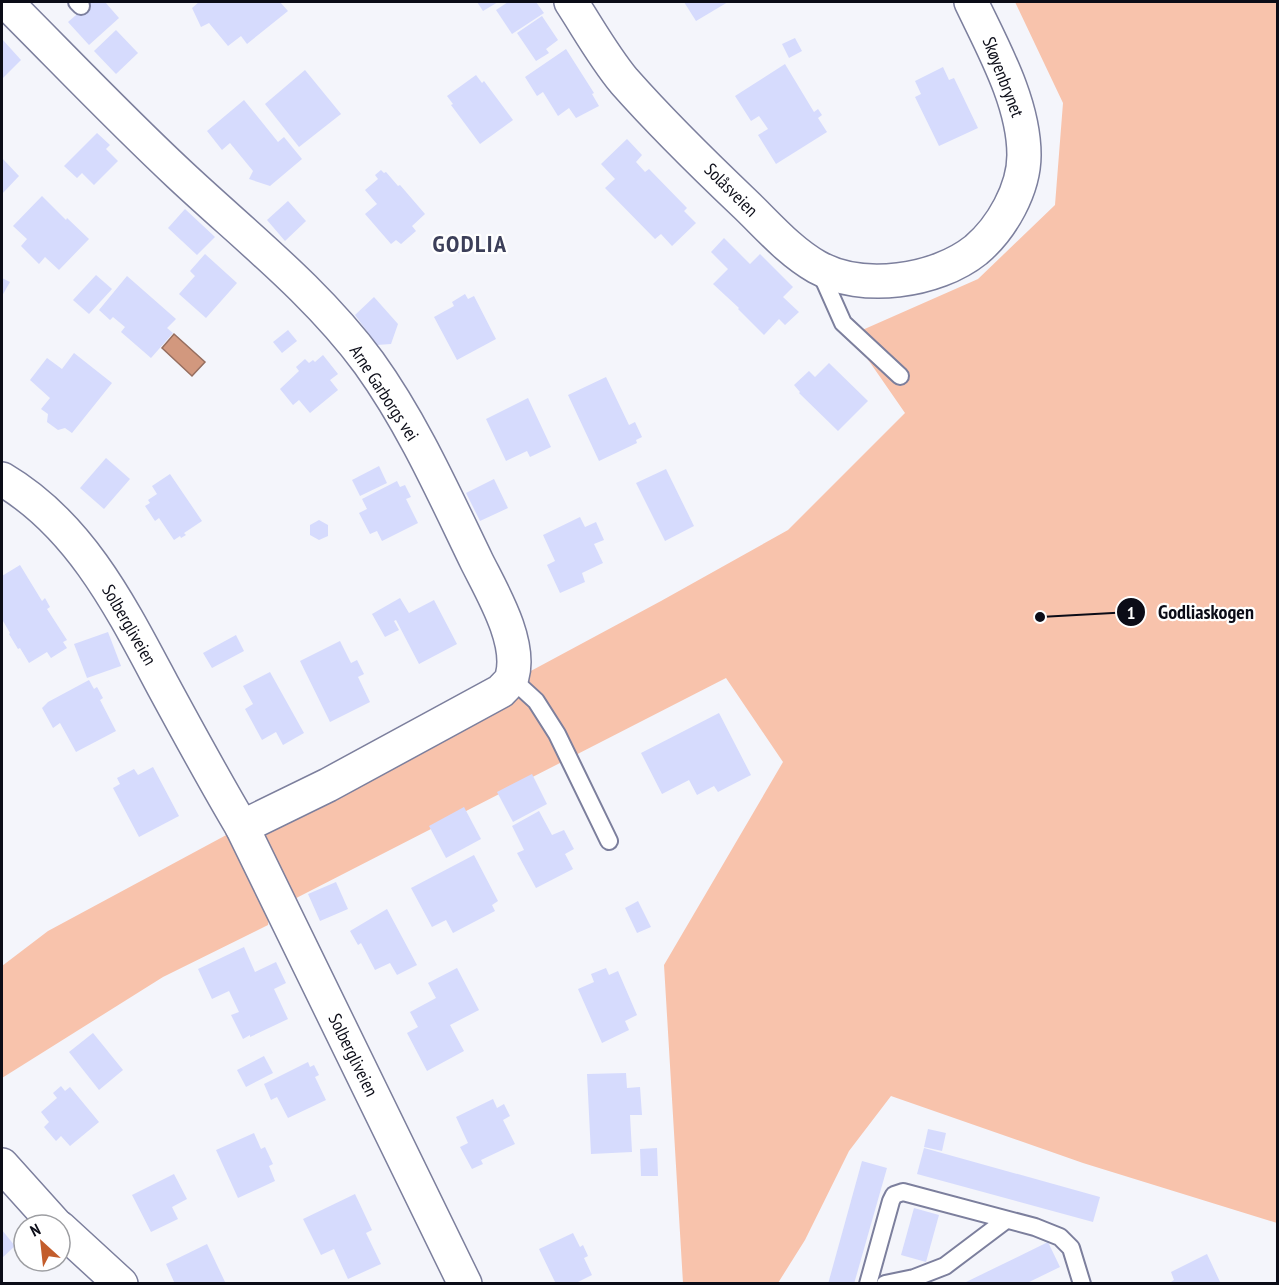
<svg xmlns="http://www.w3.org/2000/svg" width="1279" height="1285" font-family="'PT Sans Narrow',sans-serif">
	<rect width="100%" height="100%" fill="#f4f5fb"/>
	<path fill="#f8c3ac" d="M1015,2h262v1221l-194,-60 -192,-67 -42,55 -44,89 -27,43h-95l-19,-318 119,-203 -57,-84 -457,234 -1,13 -105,52 -161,101v-112l46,-35 613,-330 127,-71 117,-117 -54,-78 127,-56 77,-74 8,-102z"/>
	<path fill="#d2987e" stroke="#966e5f" stroke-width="1.5" d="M174,334l31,28 -13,14 -30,-28z"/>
	<g fill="#d6dbfd">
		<path d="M91,2h14l14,16 -30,27 -21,-23z"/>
		<path d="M199,2h81l8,9 -41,33 -6,-8 -13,10 -19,-23 -8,4 -9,-19z"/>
		<path d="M477,2h21l-15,9z"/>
		<path d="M508,2h28l8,11 -32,21 -16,-24z"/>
		<path d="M684,2h44l-32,19z"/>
		<path d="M542,16l16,24 -12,9 3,4 -13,8 -19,-28z"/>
		<path d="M116,30l22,23 -22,21 -22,-23z"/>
		<path d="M795,38l7,13 -13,7 -7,-14z"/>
		<path d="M2,39l19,21 -19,19z"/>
		<path d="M566,49l28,44 -2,1 7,12 -23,12 -7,-10 -11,8 -15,-24 -6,4 -12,-19z"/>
		<path d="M785,64l29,48 4,-3 4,6 -4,3 9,14 -51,32 -18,-29 10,-6 -9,-13 -8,5 -16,-25z"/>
		<path d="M943,67l6,13 5,-2 24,50 -39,18 -24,-49 6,-3 -6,-13z"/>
		<path d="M305,70l36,44 -42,33 -34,-43z"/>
		<path d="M476,75l6,8 2,-2 29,39 -33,24 -29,-39 2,-1 -6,-8z"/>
		<path d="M244,100l34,42 6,-5 18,22 -32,27 -21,-7 4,-8 -23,-28 -8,7 -15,-19z"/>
		<path d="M97,133l13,12 -4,4 12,12 -24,24 -12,-12 -5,5 -13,-12z"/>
		<path d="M627,139l15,16 -6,7 9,10 4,-3 38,39 -3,3 12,12 -24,23 -11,-12 -6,5 -50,-51 10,-9 -14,-15z"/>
		<path d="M2,158l17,18 -17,18z"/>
		<path d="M381,170l3,3 2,-1 12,14 2,-1 25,29 -13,12 4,5 -15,13 -5,-4 -5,4 -26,-30 12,-10 -12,-14 13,-11 -3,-4z"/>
		<path d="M42,196l24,24 1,-2 22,21 -30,31 -14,-13 -6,7 -18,-18 6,-7 -14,-13z"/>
		<path d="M288,201l18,20 -21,20 -18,-21z"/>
		<path d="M185,209l30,28 -18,18 -29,-27z"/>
		<path d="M724,238l26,26 10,-10 33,33 -10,10 16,15 -14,13 -6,-6 -15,16 -26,-26 1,-1 -26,-24 15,-15 -17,-17z"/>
		<path d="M466,239l4,10 -12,4 -4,-9z"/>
		<path d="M205,254l32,29 -31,35 -27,-24 16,-18 -5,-5z"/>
		<path d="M96,275l16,14 -23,25 -16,-14z"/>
		<path d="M127,276l49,43 -9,9 6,5 -22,25 -30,-26 4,-5 -12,-10 -3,3 -11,-10z"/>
		<path d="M2,278l8,4 -8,14z"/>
		<path d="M465,294l3,5 6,-3 22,43 -39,21 -23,-43 20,-11 -2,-4z"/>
		<path d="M374,297l24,27 -7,20 -14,1 -22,-30z"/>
		<path d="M288,330l9,11 -15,12 -9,-11z"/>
		<path d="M74,353l38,30 -40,50 -7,-5 -7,2 -11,-8 1,-8 -7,-5 9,-11 -20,-18 17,-22 15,11z"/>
		<path d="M323,355l15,19 -8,6 8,10 -28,23 -11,-13 -6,5 -13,-16 19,-18 -3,-4 9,-8 4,4 4,-3 2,2z"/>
		<path d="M829,363l39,38 -30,30 -39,-38 1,-1 -6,-7 15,-14 6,6z"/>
		<path d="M606,377l23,48 6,-3 7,15 -6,3 1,3 -38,18 -31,-66z"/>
		<path d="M528,398l23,49 -21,10 -3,-6 -21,10 -20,-42z"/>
		<path d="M106,458l24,21 -26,30 -24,-21z"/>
		<path d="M379,466l8,17 -27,13 -8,-16z"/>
		<path d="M666,469l28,57 -29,15 -29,-58z"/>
		<path d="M170,474l32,47 -18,12 2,2 -5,3 -1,-2 -6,4 -15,-22 -4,3 -10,-15 5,-3 -2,-3 9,-6 -5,-8z"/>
		<path d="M494,479l14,29 -28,13 -14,-28z"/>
		<path d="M397,481l3,6 5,-2 6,12 -5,2 12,24 -36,18 -5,-10 -7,3 -11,-21 8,-4 -5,-10z"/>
		<path d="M580,517l5,10 11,-5 8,18 -10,4 9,19 -21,10 3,9 -25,11 -13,-28 8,-4 -12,-26z"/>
		<path d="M319,520l9,5v11l-9,4 -9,-5v-10z"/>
		<path d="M20,565l22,36 3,-3 5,9 -3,2 20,31 -4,2 4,6 -16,10 -4,-6 -18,11 -9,-15 -2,1 -9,-15 1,-1 -7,-12 -1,1v-46z"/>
		<path d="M400,598l9,15 25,-13 23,44 -38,20 -23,-44 -2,1 5,9 -14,7 -13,-23z"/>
		<path d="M108,632l13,34 -34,12 -13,-34z"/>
		<path d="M236,635l8,16 -32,17 -9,-15z"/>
		<path d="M340,641l11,22 6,-3 7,14 -6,3 12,25 -40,20 -30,-61z"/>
		<path d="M270,672l34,61 -21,12 -7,-13 -14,8 -17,-31 8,-5 -10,-18z"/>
		<path d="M89,680l5,9 3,-2 6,11 -3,2 16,31 -40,21 -16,-29 -7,5 -11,-20 6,-6z"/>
		<path d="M719,713l32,62 -33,17 -4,-6 -17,9 -8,-15 -27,14 -21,-41z"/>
		<path d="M153,767l26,49 -40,21 -26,-49 7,-4 -3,-6 17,-9 4,6z"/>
		<path d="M532,774l15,30 -34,18 -16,-30z"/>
		<path d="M464,807l17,32 -35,19 -17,-32z"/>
		<path d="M539,811l13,24 12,-5 10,19 -9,5 8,15 -37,19 -19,-35 7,-3 -12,-24z"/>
		<path d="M474,855l24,46 -6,4 3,6 -42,22 -7,-13 -14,7 -21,-39z"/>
		<path d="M336,882l12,27 -28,12 -12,-27z"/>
		<path d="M638,901l13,26 -14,6 -12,-25z"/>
		<path d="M387,909l30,56 -20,10 -7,-12 -15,7 -14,-27 -3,2 -8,-14z"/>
		<path d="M244,947l11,25 21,-10 10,21 -12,6 14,30 -38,18v-2l-7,4 -12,-24 8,-3 -10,-21 -17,8 -14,-30z"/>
		<path d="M457,968l22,42 -29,15 14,26 -37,20 -20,-38 11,-6 -8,-15 26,-14 -8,-15z"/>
		<path d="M606,968l3,7 9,-4 19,44 -12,6 4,9 -27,13 -24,-54 16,-7 -3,-8z"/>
		<path d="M93,1033l30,37 -24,20 -30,-38z"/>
		<path d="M264,1056l9,17 -27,14 -9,-17z"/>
		<path d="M308,1062l2,5 4,-2 5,10 -4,2 11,23 -38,18 -11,-21 -6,3 -7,-16z"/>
		<path d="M626,1073l1,15 13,-1 2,28h-12l2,37 -41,2 -4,-80z"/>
		<path d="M61,1086l4,5 5,-4 29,35 -29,24 -9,-10 -5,5 -12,-14 5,-5 -8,-10 16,-14 -4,-5z"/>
		<path d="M493,1099l4,9 7,-4 6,12 -7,4 12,24 -34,16 2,4 -11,5 -12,-22 8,-4 -12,-26z"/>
		<path d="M928,1129l18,4 -4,18 -18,-4z"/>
		<path d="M254,1133l7,16 4,-2 8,17 -4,2 6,15 -37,17 -22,-48z"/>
		<path d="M657,1148l1,28h-17l-1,-27z"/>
		<path d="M924,1148l176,49 -7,25 -176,-48z"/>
		<path d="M862,1161l25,7 -33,116h-26z"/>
		<path d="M174,1174l13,25 -15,8 6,12 -27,13 -19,-37z"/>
		<path d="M355,1194l17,36 -6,3 15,31 -33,15 -14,-30 -13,6 -18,-36z"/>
		<path d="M914,1208l25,7 -13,47 -25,-7z"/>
		<path d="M2,1230l13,16 -13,12z"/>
		<path d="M573,1233l7,14 3,-2 5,11 -4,2 8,17 -18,9h-18l-17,-35z"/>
		<path d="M1048,1242l12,25 -35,17h-63z"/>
		<path d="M207,1244l19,40h-51l-9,-20z"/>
		<path d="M1207,1254l14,30h-53l6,-4 -3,-8z"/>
	</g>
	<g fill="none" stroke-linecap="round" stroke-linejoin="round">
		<g stroke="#7c7f9d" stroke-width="20">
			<g id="service">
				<path d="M77,2l4,4"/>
				<path d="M819,269l24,54 57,53"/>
				<path d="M512,679l24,22 21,33 52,107"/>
				<path d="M868,1284l23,-83 3,-6 9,-3 132,35 25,10 11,11 11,36"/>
				<path d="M885,1284l29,-6 31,-12 61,-46"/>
			</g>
		</g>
		<g stroke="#7c7f9d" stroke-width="36">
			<g id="minor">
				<path d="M6,2c57,57 114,117 173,172 65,61 137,117 190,189 44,61 75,131 108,199 15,30 45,80 35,115 -1,5 -7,9 -11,14l-173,94 -86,42"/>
				<path d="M571,2c17,26 33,55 53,79 38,43 80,84 121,123 23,22 44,47 72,63 45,25 119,15 159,-17 26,-22 48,-61 48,-95 0,-52 -31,-107 -53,-153"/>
				<path d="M2,479c78,46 119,128 160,205 26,48 52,96 80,143l223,457"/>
				<path d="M2,1165l54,60"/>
				<path d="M60,1228l61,56"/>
			</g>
		</g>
		<use href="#service" stroke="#fff" stroke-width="16"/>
		<use href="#minor" stroke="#fff" stroke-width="33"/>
	</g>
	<g text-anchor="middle" stroke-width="4.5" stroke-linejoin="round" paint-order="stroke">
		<g font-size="18" fill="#0b0c17" stroke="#fff">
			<text transform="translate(1003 77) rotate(69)" y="6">Skøyenbrynet</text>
			<text transform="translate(731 190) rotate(45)" y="6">Solåsveien</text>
			<text transform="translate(384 393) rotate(57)" y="6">Arne Garborgs vei</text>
			<text transform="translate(129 625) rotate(60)" y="6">Solbergliveien</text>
			<text transform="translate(353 1055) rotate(64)" y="6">Solbergliveien</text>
		</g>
		<g font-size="24" font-weight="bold" letter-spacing="1.5" fill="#3c3f59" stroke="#fff">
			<text x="470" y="252">GODLIA</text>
		</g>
	</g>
	<path fill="none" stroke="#0b0c17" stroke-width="2" d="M1040 617L1131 612"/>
	<g fill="#0b0c17" stroke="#fff" stroke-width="2">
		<circle cx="1040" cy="617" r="6"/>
		<circle cx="1131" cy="612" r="15"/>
	</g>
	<g font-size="18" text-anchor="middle" font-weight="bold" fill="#fff">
		<text x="1131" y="619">1</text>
	</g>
	<g font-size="20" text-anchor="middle" font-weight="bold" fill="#0b0c17" stroke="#fff" stroke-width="4.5" stroke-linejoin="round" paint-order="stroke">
		<text x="1206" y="619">Godliaskogen</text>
	</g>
	<rect width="1279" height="1285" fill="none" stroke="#0b0c17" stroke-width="6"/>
	<g transform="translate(42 1243) rotate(333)"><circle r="28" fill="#ffffff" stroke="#9d9ea2" stroke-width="1.5"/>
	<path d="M0-4.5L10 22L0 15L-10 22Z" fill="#c35d2c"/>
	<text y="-9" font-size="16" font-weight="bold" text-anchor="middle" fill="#0b0c17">N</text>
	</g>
</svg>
